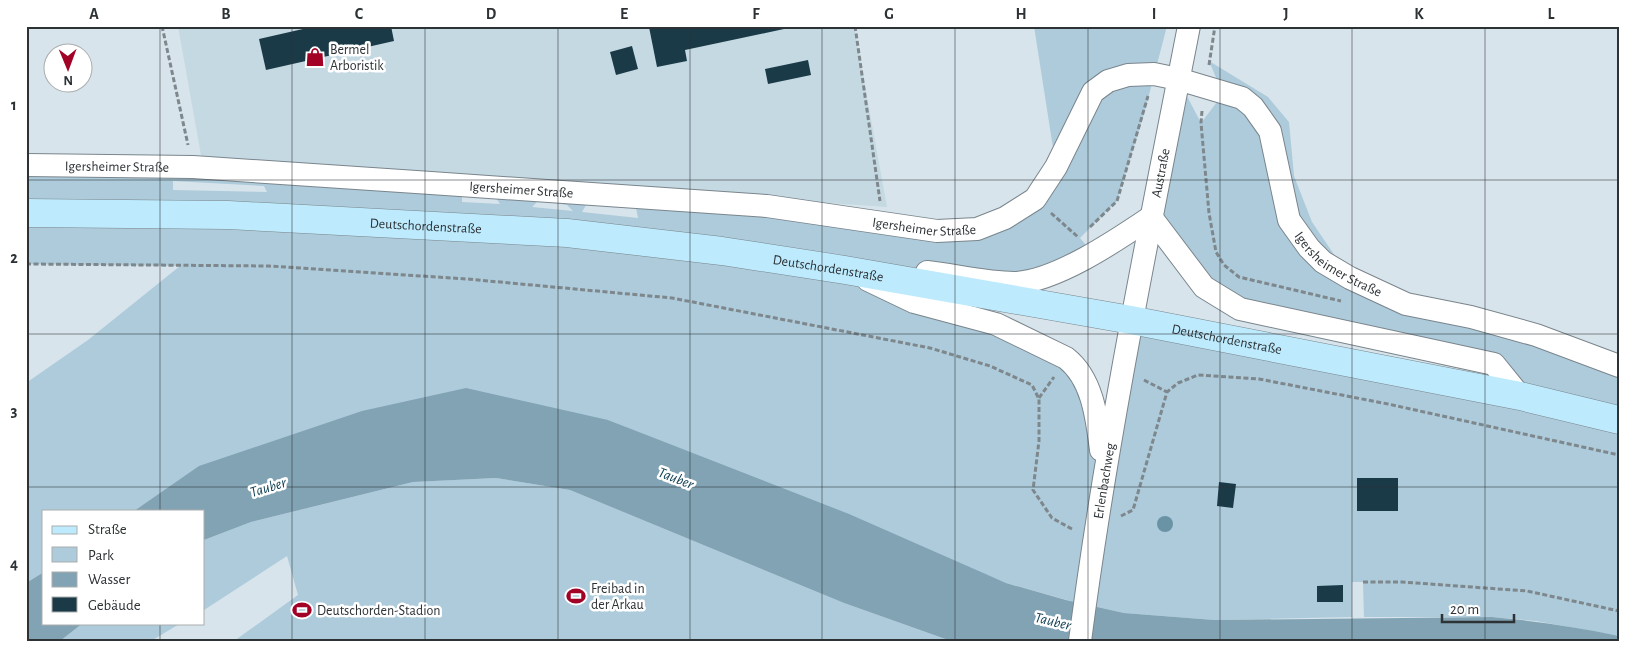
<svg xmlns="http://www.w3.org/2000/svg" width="1645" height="667" font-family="'Alegreya Sans',sans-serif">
	<rect width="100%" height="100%" fill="#d7e4eb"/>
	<path fill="#c5d9e3" d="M178,26h676l33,181 -685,-46z"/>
	<g fill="#adcbdb" fill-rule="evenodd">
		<path d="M1034,26h133l-23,88 -27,87 -37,37 12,14 -46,26 -200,-8 220,88 38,111 27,-149 389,75 -26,-31 -254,-55 -89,-92 27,-138 23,44 22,-29 -14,-33 59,36 21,25 5,54 18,46 38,56 269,88v270l-83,-15 -44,-4h-128l-1,-35h-11v35l-138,3 -90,-7 -57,-13 -61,-17 -398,-163 -408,46 -66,45h-90v61l-18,11v-200l62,-43 92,-74 -154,-2v-99l167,2 744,64 68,-13 51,-51zM173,181l91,5 3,6 -94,-2zM462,195l34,3 4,6 -38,-2zM539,200l28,5 6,6 -41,-4zM586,205l50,3 2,10 -56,-6z"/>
		<path d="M496,478l74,12 274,113 107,38h-717l64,-46 -11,-39 -83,54v-70l47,-18 162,-40z"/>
		<path d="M83,623h98l-30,18h-91z"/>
	</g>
	<g fill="#82a3b4">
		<path d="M466,388l142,32 241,94 157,69 60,17 58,13 90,7 278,-3c43,4 85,10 127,19v5h-668l-107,-38 -274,-113 -74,-12 -83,4 -162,40 -47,18v-29h-70l65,-45 163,-55z"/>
		<path d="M44,572v51h39l-23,18h-34v-58z"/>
	</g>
	<g fill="#1b3a48">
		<path d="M316,26h75l3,15 -128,29 -7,-31z"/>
		<path d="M643,26h140l1,3 -99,21 2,11 -30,6 -8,-40 -5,1z"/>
		<path d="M632,46l6,23 -22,6 -6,-23z"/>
		<path d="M808,60l3,15 -43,9 -3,-15z"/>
		<rect x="1357" y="478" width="41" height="33"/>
		<path d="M1219,482l17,2 -3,24 -16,-2z"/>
		<path d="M1343,585v17h-26v-16z"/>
	</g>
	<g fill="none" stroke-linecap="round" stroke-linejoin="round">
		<g stroke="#7a858c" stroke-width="24">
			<g id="street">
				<path id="s1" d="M26,165l167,2 238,16 336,23 170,25 40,-2 28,-11 30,-19 21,-32 37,-75 15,-11 20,-6 26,-1 24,5 64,19 11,9 17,24 19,89 20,28 14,14 27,16 56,26 65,13 65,18 83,31"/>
				<path d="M1151,217l53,70 36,22 254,55 26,32"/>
				<path d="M927,272c27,3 60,11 87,11 41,-1 103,-43 137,-66"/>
				<path d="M868,280l46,22 82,22 70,34c27,21 31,61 35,92"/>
				<path id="s2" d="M1080,641c27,-207 69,-410 109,-615"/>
			</g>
		</g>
		<g stroke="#7a858c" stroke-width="29">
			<g id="secondary">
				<path id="s3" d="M26,213l202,2 339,18 155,18 123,19 286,50 389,76 99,24"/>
			</g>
		</g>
		<g stroke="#7e878c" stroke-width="3" stroke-dasharray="5 2.5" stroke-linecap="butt">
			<path d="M162,26l26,119"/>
			<path d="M855,26l25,175"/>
			<path d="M1209,65l6,-39"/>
			<path d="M1202,111l-1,12 8,90 7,39 8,13 15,12 102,24"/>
			<path d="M1051,213l27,24"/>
			<path d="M1090,227l27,-26 31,-105"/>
			<path d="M26,264l243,2 198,13 205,19 258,50 60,18 42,19 7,14v42l-6,49 19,28 20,11"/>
			<path d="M1144,380l23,12"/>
			<path d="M1039,398l15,-21"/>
			<path d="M1121,516l12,-6 34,-118 11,-9 20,-8 61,4 129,25 231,51"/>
			<path d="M1363,582h39l125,9 92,20"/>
		</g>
		<use href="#street" stroke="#fff" stroke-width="22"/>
		<use href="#secondary" stroke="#bdebfd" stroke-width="28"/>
	</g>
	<circle fill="#6a93a5" cx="1165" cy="524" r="8"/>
	<path fill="none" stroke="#2d3235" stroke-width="1" stroke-opacity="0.55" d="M160,26v485M292,26v615M425,26v615M558,26v615M690,26v615M822,26v615M955,26v615M1088,26v615M1220,26v615M1352,26v615M1485,26v615M26,180h1593M26,334h1593M26,487h1593M160,623v18"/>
	<defs>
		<g id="shop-bare" transform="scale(1.5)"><path d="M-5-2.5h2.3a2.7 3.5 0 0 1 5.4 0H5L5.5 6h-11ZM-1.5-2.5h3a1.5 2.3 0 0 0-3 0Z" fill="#a20226" stroke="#fff" stroke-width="2.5" paint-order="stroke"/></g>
		<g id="stadium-bare" transform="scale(1.5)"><path d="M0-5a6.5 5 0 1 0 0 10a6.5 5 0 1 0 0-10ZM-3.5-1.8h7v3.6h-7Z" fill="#a20226" stroke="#fff" stroke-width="2.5" paint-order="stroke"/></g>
	</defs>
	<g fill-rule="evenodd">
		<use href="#shop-bare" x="315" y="57"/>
		<use href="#stadium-bare" x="576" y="596"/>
		<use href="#stadium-bare" x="302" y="610"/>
	</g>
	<g text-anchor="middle" stroke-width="5" stroke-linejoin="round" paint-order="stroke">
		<g font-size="14" fill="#2d3235" stroke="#fff" text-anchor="start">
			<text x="330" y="54">Bermel<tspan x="330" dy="16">Arboristik</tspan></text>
			<text x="591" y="593">Freibad in<tspan x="591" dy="16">der Arkau</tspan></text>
			<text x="317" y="615">Deutschorden-Stadion</text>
		</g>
		<g font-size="14" fill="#2d3235" stroke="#fff">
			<text dy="5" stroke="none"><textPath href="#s1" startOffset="91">Igersheimer Straße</textPath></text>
			<text dy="5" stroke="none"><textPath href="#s2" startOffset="475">Austraße</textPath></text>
			<text dy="5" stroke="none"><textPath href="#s1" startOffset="496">Igersheimer Straße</textPath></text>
			<text dy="5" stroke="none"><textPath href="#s1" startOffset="901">Igersheimer Straße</textPath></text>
			<text dy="5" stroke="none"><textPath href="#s3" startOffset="400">Deutschordenstraße</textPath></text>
			<text dy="5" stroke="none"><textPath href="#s1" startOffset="1501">Igersheimer Straße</textPath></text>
			<text dy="5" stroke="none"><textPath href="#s3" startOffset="805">Deutschordenstraße</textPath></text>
			<text dy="5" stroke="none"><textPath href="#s3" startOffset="1210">Deutschordenstraße</textPath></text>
			<text dy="5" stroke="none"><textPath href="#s2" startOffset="162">Erlenbachweg</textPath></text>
		</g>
		<g font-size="15" font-style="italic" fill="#124054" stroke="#fff">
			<text transform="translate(676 478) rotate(21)" y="5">Tauber</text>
			<text transform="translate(268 487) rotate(-17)" y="5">Tauber</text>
			<text transform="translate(1053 621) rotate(13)" y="5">Tauber</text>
		</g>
	</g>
	<rect width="1645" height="667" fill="none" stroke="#ffffff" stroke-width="55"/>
	<rect x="42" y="510" width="162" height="115" fill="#ffffff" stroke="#abadae"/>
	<rect x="52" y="526" width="25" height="8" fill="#bdebfd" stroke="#abadae"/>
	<text x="88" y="534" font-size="15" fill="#2d3235">Straße</text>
	<rect x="52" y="547" width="25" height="15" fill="#adcbdb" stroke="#abadae"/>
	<text x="88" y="560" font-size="15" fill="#2d3235">Park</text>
	<rect x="52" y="572" width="25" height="15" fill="#82a3b4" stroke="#abadae"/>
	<text x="88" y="584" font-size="15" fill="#2d3235">Wasser</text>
	<rect x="52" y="597" width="25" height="15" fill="#1b3a48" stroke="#abadae"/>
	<text x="88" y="610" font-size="15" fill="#2d3235">Gebäude</text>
	<g transform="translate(68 68) rotate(179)"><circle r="24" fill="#ffffff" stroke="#abadae"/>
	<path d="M0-4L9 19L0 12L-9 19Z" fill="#a20226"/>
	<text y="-8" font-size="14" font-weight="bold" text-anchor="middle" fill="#2d3235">N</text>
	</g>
	<path d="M1442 614v8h72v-8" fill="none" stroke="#2d3235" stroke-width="2.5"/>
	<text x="1450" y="614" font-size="15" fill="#2d3235" stroke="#ffffff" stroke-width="4" paint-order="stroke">20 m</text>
	<rect x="28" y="28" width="1590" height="612" fill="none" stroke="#2d3235" stroke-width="2"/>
	<g font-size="16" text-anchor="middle" font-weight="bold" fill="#2d3235">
		<text x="94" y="19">A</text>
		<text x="226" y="19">B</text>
		<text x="359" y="19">C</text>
		<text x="491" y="19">D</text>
		<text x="624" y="19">E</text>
		<text x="756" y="19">F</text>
		<text x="889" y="19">G</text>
		<text x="1021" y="19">H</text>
		<text x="1154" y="19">I</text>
		<text x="1286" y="19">J</text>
		<text x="1419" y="19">K</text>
		<text x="1551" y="19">L</text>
		<text x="14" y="110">1</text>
		<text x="14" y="263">2</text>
		<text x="14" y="416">3</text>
		<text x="14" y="569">4</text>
	</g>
</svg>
